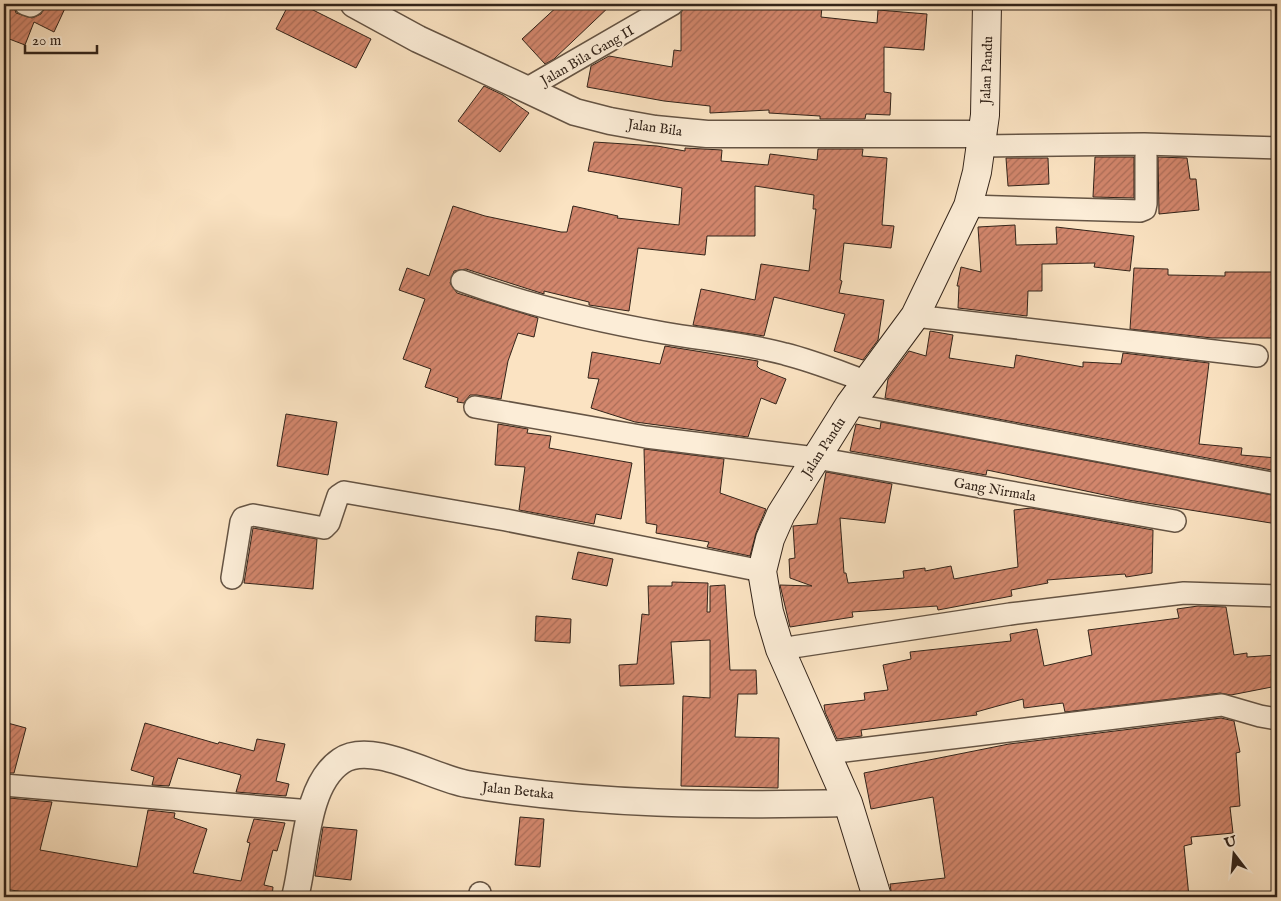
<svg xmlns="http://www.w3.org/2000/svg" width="1281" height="901" font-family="'IM FELL English',serif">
	<defs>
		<pattern id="building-hatch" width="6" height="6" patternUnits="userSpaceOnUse" patternTransform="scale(1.25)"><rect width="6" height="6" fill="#d2866c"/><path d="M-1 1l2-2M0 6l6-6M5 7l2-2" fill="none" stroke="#ab6d58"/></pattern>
	</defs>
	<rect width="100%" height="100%" fill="#fbe3c2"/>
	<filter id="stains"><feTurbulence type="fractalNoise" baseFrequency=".004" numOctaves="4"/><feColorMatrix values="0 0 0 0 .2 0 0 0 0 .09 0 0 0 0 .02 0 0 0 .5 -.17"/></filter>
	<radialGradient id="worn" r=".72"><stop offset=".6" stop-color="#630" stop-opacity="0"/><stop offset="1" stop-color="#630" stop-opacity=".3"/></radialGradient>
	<g fill="url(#building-hatch)" stroke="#33241a">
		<path d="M4,4h9l3,9 16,5 9,-4 5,-10h21l-13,28 -20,-10 -9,23 -21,-8z"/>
		<path d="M289,4h12l70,35 -15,29 -80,-39z"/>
		<path d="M560,4h52l-58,55 -9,5 -23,-25z"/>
		<path d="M685,4l137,3 -1,10 56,6 1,-13 49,4 -3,36 -40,-3v45l7,1 -1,22 -24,-1 -1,5h-45v-3l-51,-3v-3l-59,3v-7l-46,-5 -77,-14 4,-21 18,-10 63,11 2,-17 7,1v-38z"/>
		<path d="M484,86l19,9 26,18 -29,39 -42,-31z"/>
		<path d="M594,142l63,4 28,5v-3l37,2 -1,11 47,4 2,-11 47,6 1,-11h45l-1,7 25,2 -5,67 12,1 -3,22 -47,-5 -4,37 2,1 -3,12 45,7 -6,40 -15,20 -29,-9 11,-37 -71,-17 -10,39 -71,-11 8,-36 54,11 6,-36 48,7 7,-62h-3l1,-14 -59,-9v50h-48l-2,19 -67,-7 -9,63 -40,-6v-3l-45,-11v3l-78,-25 -12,2 -4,12 7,10 81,25 -4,19 -16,-4 -10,28 -7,38 -24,-4h-7l-6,8 -7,-1 1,-4 -33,-11 6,-18 -28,-10 22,-60 -26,-9 8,-22 22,8 24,-70 32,10 76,16h6l6,-26 45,10 -1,2 62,7 3,-37 -94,-17z"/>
		<path d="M1095,157h39v41l-41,-1z"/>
		<path d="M1158,157l29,1 3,21h6l3,31 -40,4z"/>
		<path d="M1006,158h42l1,26 -41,2z"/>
		<path d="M1015,225l1,20 41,-1 -1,-17 78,9 -4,35 -36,-4 1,-4 -53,1v27h-14l-1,25 -69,-8 1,-22h-2l4,-19 20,5 -3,-45z"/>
		<path d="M1134,268l34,1v6l57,1v-4h52v66h-65l-82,-9z"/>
		<path d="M930,331l23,4 -4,23 65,10 2,-13 67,12v-5l38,2 2,-11 86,10 -10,81 43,4 -1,7 36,3v13l-392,-73 3,-19 21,-28 17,5z"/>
		<path d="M665,346l93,15 -1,5 3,3 26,10 -10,25 -15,-6 -13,39 -113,-15 -44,-14 8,-29 -11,-1 4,-26 68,12z"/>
		<path d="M286,414l51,8 -9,53 -51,-9z"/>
		<path d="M881,422l396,74v28l-149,-24 -141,-30 -1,5 -136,-24 6,-27 24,5z"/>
		<path d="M498,424l30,5 -1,4 24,3 -2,12 83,15 -11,56 -25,-5 -2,10 -75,-14 6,-43 -30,-2z"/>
		<path d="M644,449l80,10 -4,34 46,16 -10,24 -6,23 -43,-9 2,-5 -53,-9 1,-8 -11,-2z"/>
		<path d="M826,472l66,12 -7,39 -45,-5 4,55h2l2,10 56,-5 -1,-7 22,-3v3l26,-5 3,13 64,-12 -4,-57 17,-2 122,22 -1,43 -26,4 -1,-3 -78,6 1,3 -37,7 1,6 -74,14 -1,-4 -85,6 1,5 -63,10 -10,-42 32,1 -22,-8 -1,-19 6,-1 -2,-32 24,-2z"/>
		<path d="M253,528l64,11 -4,50 -69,-6z"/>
		<path d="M578,552l35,7 -6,27 -35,-7z"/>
		<path d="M672,582l36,1 -1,29h3v-26l15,-1 5,85h26l1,24h-19l-3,43 44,1 -1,50 -97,-2 2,-90 27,2v-58l-39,2 3,42 -54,2 -1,-21 18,-1 5,-50 7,1 -1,-29h24z"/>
		<path d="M1198,606l28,1 8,48 13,-2v4l30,-2v31l-46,9 -11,-2 -155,19 -2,-9 -39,5 -1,-9 -47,13 1,3 -116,15 1,6 -25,3 -12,-27 -1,-7 41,-5 -1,-7 24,-3 -5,-25 28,-6 -1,-7 101,-11 -1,-7 27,-5 7,37 48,-11 -4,-25 91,-12 -2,-9z"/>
		<path d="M536,616l35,3 -1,24 -35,-2z"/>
		<path d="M1221,718l13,3 6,31 -4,1 4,53 -10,1 3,26 -42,4 1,7 -8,2 5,51h-297l-2,-13 55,-6 -12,-81 -62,12 -7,-36 145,-29z"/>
		<path d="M4,722l22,6 -12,45h-10z"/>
		<path d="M145,723l73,21 1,-2 35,9 3,-12 28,5 -9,37 13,3 -3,12 -50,-4 5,-17 -63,-17 -9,28 -17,-1 2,-8 -23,-7z"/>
		<path d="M9,798l43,4 -12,48 97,17 11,-57 27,3 -1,5 33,11 -14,44 48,8 9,-38 -3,-1 7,-23 31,4 -8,28 -4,-1 -9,35 9,2 -1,10h-213l-55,-8v-68z"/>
		<path d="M520,817l24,2 -4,48 -25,-2z"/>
		<path d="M323,827l34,3 -6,50 -36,-4z"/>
	</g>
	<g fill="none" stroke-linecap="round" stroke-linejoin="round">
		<g stroke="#655444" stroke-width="24">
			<g id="minor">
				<path d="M25,4l6,2 3,-2"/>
				<path d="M526,89l147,-85"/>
				<path d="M981,146l163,-2 133,4"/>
				<path d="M968,206l172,5 5,-2 1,-5v-48"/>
				<path d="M462,281c65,24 134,40 202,52 40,7 81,10 121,21 28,7 55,18 83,28"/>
				<path d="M915,316l342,40"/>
				<path d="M850,404l427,80"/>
				<path d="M475,407l171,30 170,21 359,63"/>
				<path d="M232,578l9,-56 2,-4 10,-3 71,13 5,-5 9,-27 6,-4 162,28 256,51"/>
				<path d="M780,649l230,-35 174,-21 93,3"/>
				<path d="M828,753l394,-48 38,11 17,3"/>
				<path d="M4,785l307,26"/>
				<path d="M480,897v-4"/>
			</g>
		</g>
		<g stroke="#655444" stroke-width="29">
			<g id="tertiary">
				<path d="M354,4l64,35 108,50 49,23 35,9 45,8 52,5h276"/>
				<path d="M295,897c11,-40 9,-111 46,-136 30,-21 92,17 126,23 125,21 255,22 381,19"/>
			</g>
		</g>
		<g stroke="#33241a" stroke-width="30">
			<path id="secondary" d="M877,897l-29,-94 -68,-154 -11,-37 -7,-41 8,-32 11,-25 69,-110 65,-88 53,-110 9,-34 8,-57 2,-111"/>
		</g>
		<use href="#minor" stroke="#fcedd7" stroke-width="21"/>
		<use href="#tertiary" stroke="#fcedd7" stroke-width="26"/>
		<use href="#secondary" stroke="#fcedd7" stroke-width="28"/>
	</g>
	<g text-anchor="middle" stroke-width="4.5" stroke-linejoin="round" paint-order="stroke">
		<g font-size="14" fill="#33241a" stroke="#fcedd7">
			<text transform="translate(587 55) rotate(-30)" y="5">Jalan Bila Gang II</text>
			<text transform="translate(986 70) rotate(-88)" y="5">Jalan Pandu</text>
			<text transform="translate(655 127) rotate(8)" y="5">Jalan Bila</text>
			<text transform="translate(823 447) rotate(-57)" y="5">Jalan Pandu</text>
			<text transform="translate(995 489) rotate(10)" y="5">Gang Nirmala</text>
			<text transform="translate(518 790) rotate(6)" y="5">Jalan Betaka</text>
		</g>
	</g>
	<rect width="1281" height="901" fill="none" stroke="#fbe3c2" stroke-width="20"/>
	<rect x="5" y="5" width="1271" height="891" fill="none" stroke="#33241a" stroke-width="2.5"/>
	<rect x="10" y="10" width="1261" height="881" fill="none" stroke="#33241a"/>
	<g transform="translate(1234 854) rotate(344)" stroke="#fcedd7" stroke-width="4" paint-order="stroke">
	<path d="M0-4L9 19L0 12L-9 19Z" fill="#33241a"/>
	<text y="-8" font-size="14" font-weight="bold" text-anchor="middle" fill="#33241a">U</text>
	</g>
	<path d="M25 45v8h72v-8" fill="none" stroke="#33241a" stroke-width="2.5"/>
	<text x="32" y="45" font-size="15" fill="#33241a" stroke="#fcedd7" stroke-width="4" paint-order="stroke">20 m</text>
	<rect width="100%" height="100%" filter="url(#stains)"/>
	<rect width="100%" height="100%" fill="url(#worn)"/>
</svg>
